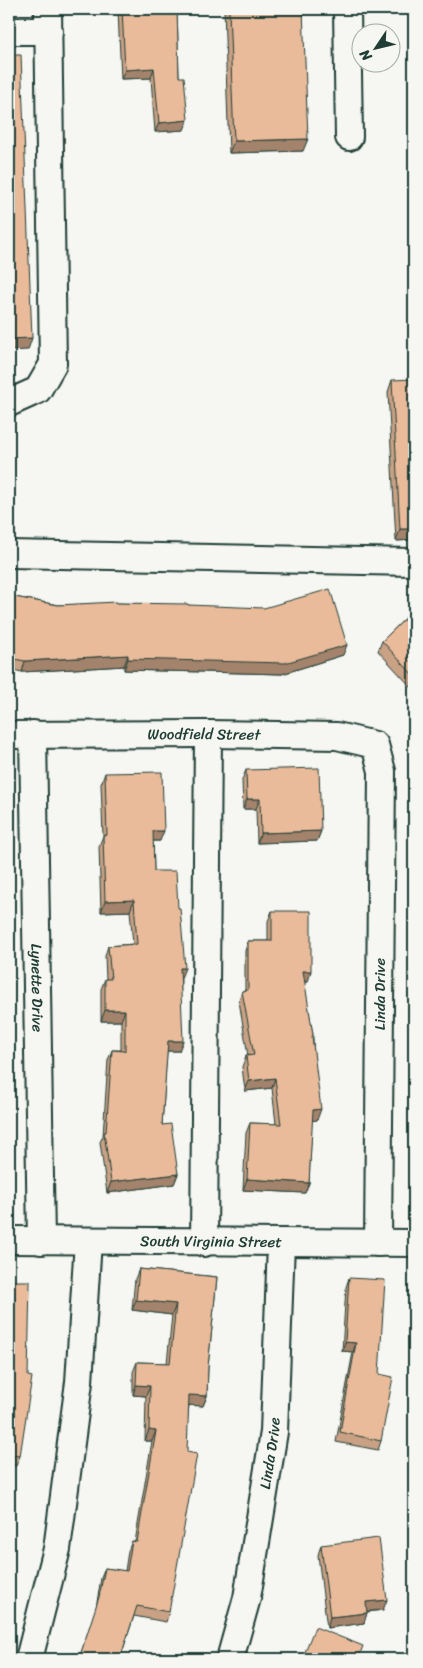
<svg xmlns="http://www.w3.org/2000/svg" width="423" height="1668" font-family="Sriracha,sans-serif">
	<rect width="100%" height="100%" fill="#f6f6f2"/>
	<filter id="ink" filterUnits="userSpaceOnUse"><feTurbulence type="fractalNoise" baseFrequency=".02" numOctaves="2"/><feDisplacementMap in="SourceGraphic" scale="10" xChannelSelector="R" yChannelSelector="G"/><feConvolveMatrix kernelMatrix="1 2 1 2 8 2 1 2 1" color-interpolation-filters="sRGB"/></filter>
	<g filter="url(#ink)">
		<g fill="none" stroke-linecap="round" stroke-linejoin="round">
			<g stroke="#1f3d34" stroke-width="30">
				<g id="minor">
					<path d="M347,9l2,128"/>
					<path d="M9,31h40"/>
					<path d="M9,403l29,-13 15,-26 -5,-355"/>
					<path d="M9,554l405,8"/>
					<path id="s1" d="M33,734l8,507"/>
					<path id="s2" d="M9,735l199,-1 129,2 38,9 7,26 -4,472"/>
					<path id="s3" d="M9,1240l405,3"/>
					<path d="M204,1243l4,-509"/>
					<path d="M29,1659l28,-110 22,-167 9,-141"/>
					<path id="s4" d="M230,1659l17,-61 27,-166 7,-189"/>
				</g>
			</g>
			<use href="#minor" stroke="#f6f6f2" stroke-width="26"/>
		</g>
		<g fill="#c9a185" stroke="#1f3d34">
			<path d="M119,9h58l2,68 5,53 -29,2 -4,-54 -30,1 -3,-68z"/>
			<path d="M224,9h79v142l-74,2z"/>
			<path d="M414,182v85h-4v-75z"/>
			<path d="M392,380l22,160 -18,1 -8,-149z"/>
			<path d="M9,596l49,9 58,-2 72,2 155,50 -61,19 -158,-4v-4l-102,6 -13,-3z"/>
			<path d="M414,610v78l-1,1 -35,-38 4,-10z"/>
			<path d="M246,770l75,61 -4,10 -60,2 -1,-34h-13l-1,-29z"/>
			<path d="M105,773l55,68h-7l1,30 27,107 -2,73h-12l-5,74 16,49 -4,10 -67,9 -7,-51 3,-6 5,-76 4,-10h9v-29h-20v-32l4,-10h1l-1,-23 3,-10 25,-2 -3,-33 -29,1 -2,-66 4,-10 -2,-52z"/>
			<path d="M272,911l36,71h-4l9,53v3l4,82h-5l-3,63 -4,10 -62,-3 3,-57 4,-10 26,1 -4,-36 -27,3 -3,-24 4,-11h2l-9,-55 3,-10 3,-1v-39l3,-10h20v-20z"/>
			<path d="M139,1269l78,8 -9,90 -1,29 -4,10 -14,-1 -20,207 -3,10 -32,-6 -14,43h-41l17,-51 5,-30 4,-10 20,3 3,-20 4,-10 3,1 17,-101h-7l1,-45 -13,-1v-23l4,-10 30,1 5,-48 -40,-5 3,-31z"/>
			<path d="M349,1278l32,163 -3,9 -42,-8 17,-90 -11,-1 4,-64z"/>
			<path d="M9,1281l11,175 -4,10 -7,-1z"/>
			<path d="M321,1545l62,65 -16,2 -3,11 -37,5 -9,-73z"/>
		</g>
		<g fill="#a4836c" stroke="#1f3d34">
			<path d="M154,68l-3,10 -30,1 4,-9z"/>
			<path d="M188,120l-4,10 -29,2 4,-9z"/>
			<path d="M308,139l-5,12 -74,2 5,-12z"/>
			<path d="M414,257v10h-4z"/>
			<path d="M32,338l-4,12 -19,1v-12z"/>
			<path d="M400,529h14v11l-18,1z"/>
			<path d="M347,645l-4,10 -61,19 -158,-4 4,-11z"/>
			<path d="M128,655l-4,11 -102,6 3,-11z"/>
			<path d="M247,799h13l-4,10h-13z"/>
			<path d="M153,831h11l-4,10h-11z"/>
			<path d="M321,831l-4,10 -60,2 4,-10z"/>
			<path d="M134,900l-4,11 -29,1 4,-11z"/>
			<path d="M180,968h5l-4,10h-4z"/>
			<path d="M303,971h8l-3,11h-9z"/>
			<path d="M105,1010h20l-4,11h-20z"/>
			<path d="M168,1041h15l-4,10h-15z"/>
			<path d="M275,1078l-3,10 -27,3 4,-10z"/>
			<path d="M321,1109l-4,11 -8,1 4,-11z"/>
			<path d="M178,1174l-4,10 -67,9 4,-11z"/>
			<path d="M247,1179l62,4 -4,10 -62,-3z"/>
			<path d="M136,1300l40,4 -4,11 -40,-5z"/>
			<path d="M345,1342l11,1 -3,9 -11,-1z"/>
			<path d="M136,1385l14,1 -4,10 -13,-1z"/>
			<path d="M189,1395l18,1 -4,10 -18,-1z"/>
			<path d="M149,1430l7,1 -4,10h-7z"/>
			<path d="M387,1600l-4,10 -21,2 4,-10z"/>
			<path d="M367,1613l-3,10 -37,5 3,-11z"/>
		</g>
		<g fill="#eabb9b" stroke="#1f3d34">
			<path d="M122,9h55l2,68h5l4,43 -29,3 -5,-55 -29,2z"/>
			<path d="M229,9h74l5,130 -74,2z"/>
			<path d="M9,55h12l11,283 -23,1z"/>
			<path d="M414,379v150h-14l-8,-149z"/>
			<path d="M330,589l17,56 -62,18 -157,-4v-4l-103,6 -16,-3v-62l49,9 58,-3v1l72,1v1l76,3z"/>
			<path d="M414,610v66l-32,-35z"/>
			<path d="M319,768l2,63 -60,2 -1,-34h-13l-1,-29z"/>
			<path d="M162,772l2,59h-11l1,40h22l2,37h2l5,60h-5l3,73h-15l-6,84 9,-1 7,50 -67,8 -7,-50h2l6,-82 13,1v-41h-20v-31h6l-3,-33 29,-2 -3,-44 -29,1 -2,-65 4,-1 -2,-62z"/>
			<path d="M272,911h39v60h-8l10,64 -1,1 9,73 -8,1 -4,73 -62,-4 3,-56 31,1 -6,-46 -26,3 -3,-25 8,-1 -12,-64 6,-1v-49h24z"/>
			<path d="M139,1269l78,8 -9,90 -1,29 -18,-1 -2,57 10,2 -28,158 -32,-6 -17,53h-41l20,-62 6,-29 22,3 5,-30 5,1 19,-111 -7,-1 1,-44 -14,-1 1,-23 33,1 6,-59 -40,-4z"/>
			<path d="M349,1278l36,2 -6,94 14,3 -12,64 -41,-9 16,-89 -11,-1z"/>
			<path d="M9,1281h21l-2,95 4,1 -12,79 -10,-1 -1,3z"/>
			<path d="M9,1508l3,1 -3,9z"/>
			<path d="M379,1538l8,62 -21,2 1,11 -37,4 -9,-72z"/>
			<path d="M315,1627l48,19 -5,13h-56z"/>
		</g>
	</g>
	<g text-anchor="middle" stroke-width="4" stroke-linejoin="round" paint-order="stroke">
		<g font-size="15" fill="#1f3d34" stroke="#f6f6f2">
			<text dy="5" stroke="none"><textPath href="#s2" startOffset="195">Woodfield Street</textPath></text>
			<text dy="5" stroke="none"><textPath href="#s1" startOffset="254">Lynette Drive</textPath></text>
			<text transform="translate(380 994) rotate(-90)" y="5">Linda Drive</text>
			<text dy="5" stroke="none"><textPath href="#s3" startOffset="202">South Virginia Street</textPath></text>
			<text dy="5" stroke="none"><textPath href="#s4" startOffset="210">Linda Drive</textPath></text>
		</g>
	</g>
	<rect width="423" height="1668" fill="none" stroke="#f6f6f2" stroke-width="30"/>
	<rect x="15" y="15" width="393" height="1638" fill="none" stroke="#1f3d34" stroke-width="2" filter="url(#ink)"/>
	<g transform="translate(376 48) rotate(235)"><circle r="24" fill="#f6f6f2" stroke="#a0aca6"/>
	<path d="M0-4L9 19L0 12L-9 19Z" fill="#1f3d34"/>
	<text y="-8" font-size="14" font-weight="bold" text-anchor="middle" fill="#1f3d34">N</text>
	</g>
</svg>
